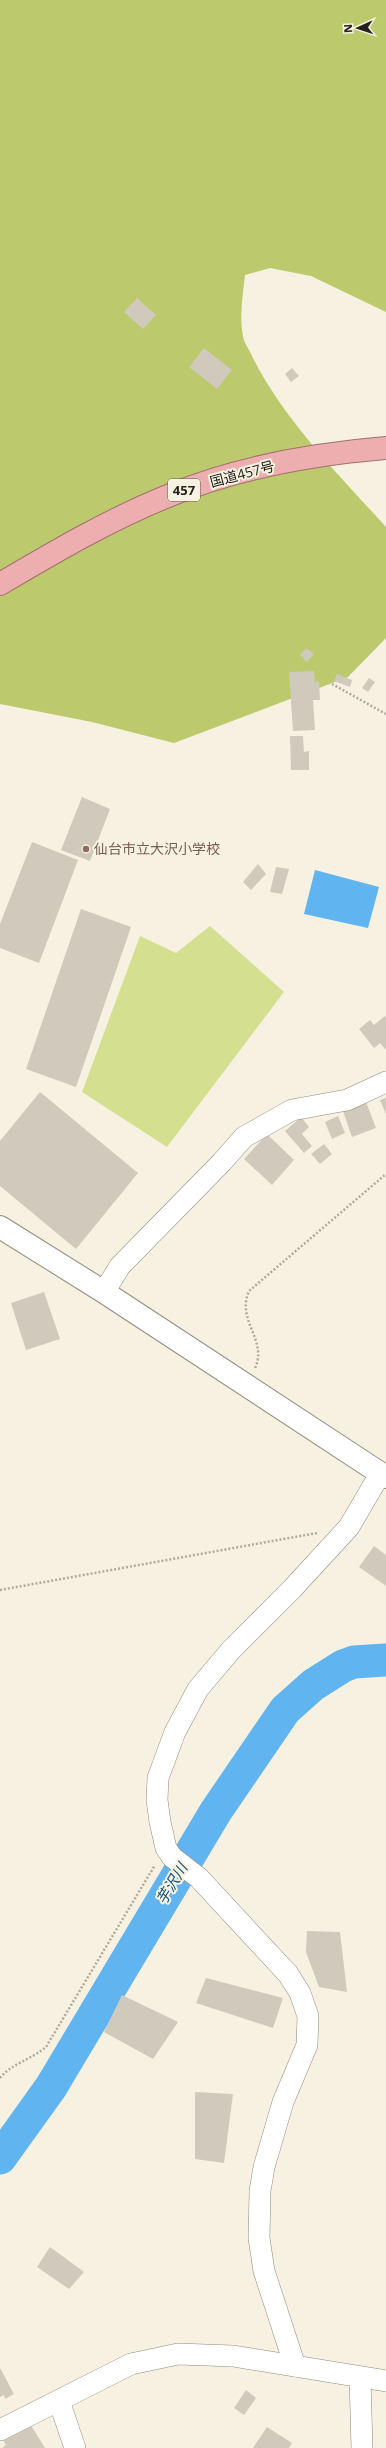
<svg xmlns="http://www.w3.org/2000/svg" width="386" height="2448" font-family="'Open Sans','Noto Sans JP',sans-serif">
	<rect width="100%" height="100%" fill="#f7f1e2"/>
	<path fill="#d4e090" d="M210,926l74,66 -117,155 -85,-55 58,-156 36,17z"/>
	<path fill="#bcc96c" d="M0,0h386v312l-75,-36 -41,-8 -25,7c-2,19 -6,41 -2,61 1,7 7,15 10,22 31,62 87,118 133,169v111l-38,39 -174,66 -82,-21 -92,-18z"/>
	<path fill="#60b4f0" d="M315,870l64,17 -11,41 -64,-14z"/>
	<g fill="none" stroke-linecap="round" stroke-linejoin="round">
		<path stroke="#60b4f0" stroke-width="33" d="M0,2158l51,-71 165,-276 69,-101 28,-25 30,-19 11,-4 32,-2"/>
	</g>
	<g fill="#d0cabc">
		<path d="M137,298l19,17 -13,14 -19,-17z"/>
		<path d="M204,348l28,22 -15,19 -28,-22z"/>
		<path d="M292,368l7,8 -8,6 -6,-8z"/>
		<path d="M306,648l8,6 -7,8 -7,-7z"/>
		<path d="M314,671l1,11 4,-1 1,19h-7l2,30 -22,1 -4,-59z"/>
		<path d="M337,674l15,6 -2,7 -16,-6z"/>
		<path d="M369,678l6,4 -7,10 -6,-4z"/>
		<path d="M290,736h13l1,16 5,-1v19h-18z"/>
		<path d="M82,797l28,12 -20,52 -29,-11z"/>
		<path d="M32,842l46,18 -39,103 -39,-15v-24z"/>
		<path d="M258,864l8,10 -15,16 -8,-8z"/>
		<path d="M276,867l13,2 -7,25 -12,-2z"/>
		<path d="M81,909l50,18 -55,160 -50,-18z"/>
		<path d="M385,1016l1,1v33l-6,-7 -6,5 -15,-19 11,-9 4,5z"/>
		<path d="M40,1092l98,81 -62,76 -76,-63v-45z"/>
		<path d="M386,1098v16l-6,-14z"/>
		<path d="M366,1102l10,26 -24,9 -9,-26z"/>
		<path d="M338,1116l7,17 -13,6 -7,-17z"/>
		<path d="M301,1117l8,10 -7,7 10,12 -8,7 -19,-22z"/>
		<path d="M267,1134l27,26 -22,25 -28,-26z"/>
		<path d="M324,1144l8,10 -12,10 -9,-10z"/>
		<path d="M44,1292l16,47 -34,11 -15,-47z"/>
		<path d="M374,1546l12,9v31l-27,-19z"/>
		<path d="M307,1931l33,1 7,60 -28,-5 -13,-35z"/>
		<path d="M206,1978l77,20 -10,30 -77,-25z"/>
		<path d="M122,1995l56,27 -25,37 -49,-27z"/>
		<path d="M195,2092l38,2 -9,69 -29,-4z"/>
		<path d="M50,2247l34,25 -15,17 -32,-22z"/>
		<path d="M0,2368l14,26 -9,5 -1,-4 -4,2z"/>
		<path d="M246,2390l10,8 -12,17 -10,-7z"/>
		<path d="M29,2422l16,26h-43l4,-3 -4,-7z"/>
		<path d="M267,2427l25,16 -3,5h-36z"/>
	</g>
	<g fill="none" stroke-linecap="round" stroke-linejoin="round">
		<g stroke="#918b7e" stroke-width="22">
			<g id="minor">
				<path d="M104,1292l16,-26 102,-104 22,-25 48,-27 55,-10 39,-18"/>
				<path d="M295,2366l-31,-95 -5,-33 1,-47 4,-24 19,-65 24,-57 1,-29 -8,-23 -12,-19 -89,-96 -27,-21 -6,-9 -6,-26 -3,-22 1,-22 17,-46 23,-43 33,-39 61,-61 57,-62 31,-53"/>
				<path d="M360,2378l2,70"/>
				<path d="M59,2401l16,47"/>
				<path d="M0,2430l131,-66 47,-10 55,2 153,25"/>
			</g>
		</g>
		<g stroke="#918b7e" stroke-width="24">
			<path id="tertiary" d="M0,1227l104,65 282,185"/>
		</g>
		<g stroke="#a36f6f" stroke-width="24">
			<path id="trunk" d="M0,584c56,-33 112,-66 173,-90 67,-27 141,-40 213,-46"/>
		</g>
		<g stroke="#b0aba0" stroke-width="2.5" stroke-dasharray="2 2" stroke-linecap="butt">
			<path d="M332,684l54,30"/>
			<path d="M255,1368c13,-28 -19,-47 -6,-77l137,-117"/>
			<path d="M0,1590l317,-57"/>
			<path d="M0,2078c11,-14 32,-19 46,-31l109,-182"/>
		</g>
		<use href="#minor" stroke="#fff" stroke-width="21"/>
		<use href="#tertiary" stroke="#fff" stroke-width="22"/>
		<use href="#trunk" stroke="#ecaeaf" stroke-width="22"/>
	</g>
	<circle fill="#8d6e63" stroke="#f7f1e2" stroke-width="1.5" cx="86" cy="849" r="4"/>
	<g text-anchor="middle" stroke-width="4" stroke-linejoin="round" paint-order="stroke">
		<rect fill="#f7f1e2" stroke="#636058" stroke-width="1" x="168" y="479" width="32" height="22" rx="3"/>
		<g font-size="13" font-weight="bold" fill="#24221d">
			<text x="184" y="495">457</text>
		</g>
		<g font-size="14" fill="#24221d" stroke="#f7f1e2">
			<text transform="translate(242 474) rotate(-15)" y="5">国道457号</text>
		</g>
		<g font-size="14" fill="#785e54" stroke="#f7f1e2" text-anchor="start">
			<text x="94" y="854">仙台市立大沢小学校</text>
		</g>
		<g font-size="15" font-style="italic" fill="#115178" stroke="#f7f1e2">
			<text transform="translate(172 1884) rotate(-59)" y="5">芋沢川</text>
		</g>
	</g>
	<g transform="translate(358 28) rotate(267)" stroke="#f7f1e2" stroke-width="3" paint-order="stroke">
	<path d="M0-3L7 15L0 10L-7 15Z" fill="#24221d"/>
	<text y="-6" font-size="11" font-weight="bold" text-anchor="middle" fill="#24221d">N</text>
	</g>
</svg>
